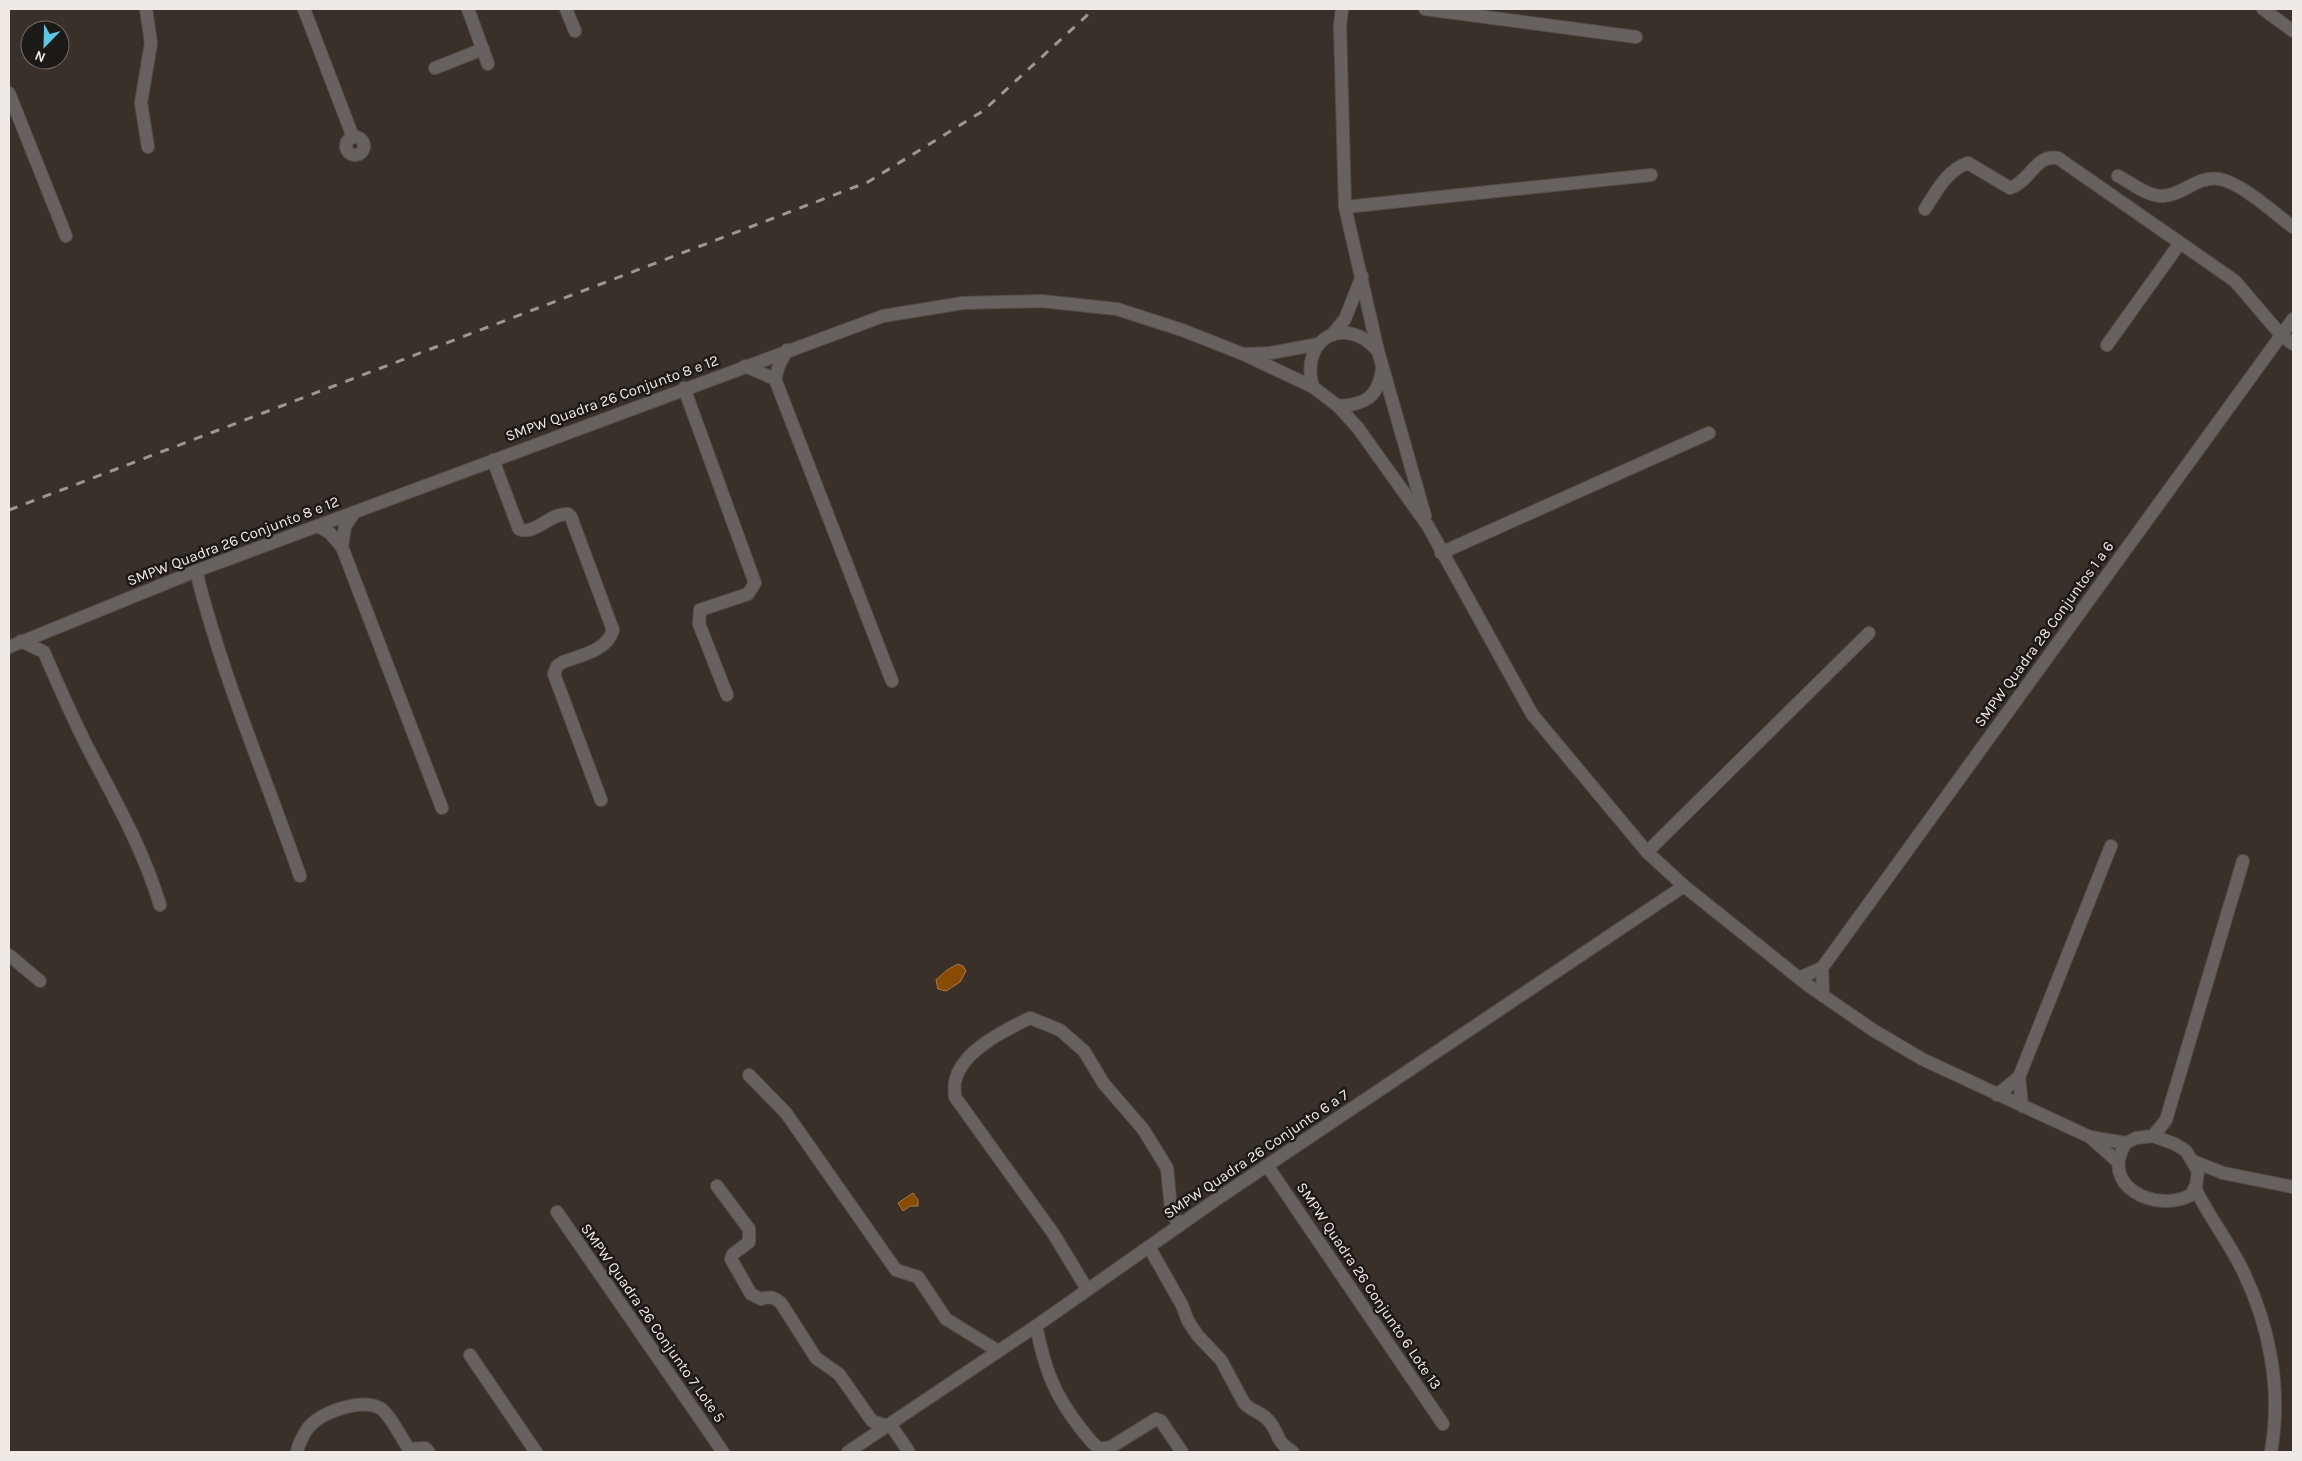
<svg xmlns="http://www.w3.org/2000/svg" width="2302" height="1461" font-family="Karla,sans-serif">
	<rect width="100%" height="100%" fill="#39302a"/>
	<g fill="#884b00" stroke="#a77b45">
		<path d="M958,964l5,2 3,5 -6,11 -14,9 -8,-2 -2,-9 11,-10z"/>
		<path d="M913,1193l5,7v6h-8l-7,5 -5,-8z"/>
	</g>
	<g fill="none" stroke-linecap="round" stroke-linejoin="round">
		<g stroke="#564e48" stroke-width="14">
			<g id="minor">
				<path d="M146,9l5,34 -10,60 7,44"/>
				<path d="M304,9l49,128"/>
				<path d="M468,9l20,55"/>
				<path d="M566,9l9,22"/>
				<path d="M1342,9l-2,17 5,181 33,144 47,165"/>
				<path d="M1425,9l211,28"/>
				<path d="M2263,9l30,22"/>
				<path d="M435,68l48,-19"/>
				<path d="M9,93l57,143"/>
				<circle cx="355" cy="146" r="9"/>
				<path d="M2118,176c12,6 30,21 45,20 21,-1 34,-21 57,-17 23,5 54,34 73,48"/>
				<path d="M1345,207l306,-32"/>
				<path d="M1925,209c11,-17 22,-39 43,-46l42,25c20,-6 25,-34 48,-30l177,123 46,54 12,9"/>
				<path d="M1332,335l13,-16 17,-43"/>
				<path d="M2107,345l73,-102"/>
				<path d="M787,350l-8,15 -4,14 117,302"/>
				<path d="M1247,354l23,-1 49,-9"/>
				<path d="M745,366l30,13"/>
				<path d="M1313,387c-14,-48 32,-74 65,-36"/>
				<path d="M684,388l71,195 -7,11 -48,16 -1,14 28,71"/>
				<path d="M1338,406c27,-1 40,-9 44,-36"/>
				<path d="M493,460l26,69c16,7 32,-17 49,-15l3,3 42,113c-6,21 -32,25 -50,32l-6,4 -3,8 47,126"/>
				<path d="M318,526l12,7 12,14 100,261"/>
				<path d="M342,547l3,-21 9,-13"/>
				<path d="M1441,553l268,-120"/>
				<path d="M196,571c26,105 69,204 104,305"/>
				<path d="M21,641l23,11c15,35 30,70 48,104 26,49 52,96 68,149"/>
				<path d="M9,647l187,-76 687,-255 80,-13 78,-2 76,8 65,21 61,24 70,33 25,19 20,22 70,98 104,188 115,138 37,34 125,100 64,44 49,29 168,78 36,6 10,-5 17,-2 22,8 11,7 12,20 -2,15 -5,9c-36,19 -93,-10 -65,-52"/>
				<path d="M1647,852l222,-219"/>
				<path d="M9,955l31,26"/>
				<path d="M1822,968l1,28"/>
				<path d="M1799,978l23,-10 471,-649"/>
				<path d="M749,1075l37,38 110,157 22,7 28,42 52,32"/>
				<path d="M2019,1077l3,29"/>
				<path d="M1997,1095l22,-18 92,-231"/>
				<path d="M2153,1136l13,-16 77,-259"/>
				<path d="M2090,1137l28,25"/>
				<path d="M2193,1161l30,12 70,14"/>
				<path d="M1268,1167l175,257"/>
				<path d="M717,1186l32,43v13l-16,12 -2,5 20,35 10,5c9,-3 13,-2 20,4l35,55 23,16 33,47 15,5"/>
				<path d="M2195,1188c14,29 34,54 48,83 27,56 39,119 28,181"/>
				<path d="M557,1212l166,240"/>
				<path d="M1149,1247l33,58 6,16 10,15 23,24 23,43c7,8 19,10 25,18 12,14 4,18 24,31"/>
				<path d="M1087,1289l-34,-56 -98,-136c0,-5 -1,-11 0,-15 6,-31 50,-52 75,-64l30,12 24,21 20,33 39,45 24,39 4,41 8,17"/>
				<path d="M1036,1326c9,43 17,67 45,103 6,7 11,15 19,20l11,-2 45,-28 5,2 21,31"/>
				<path d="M470,1355l66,97"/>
				<path d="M890,1424l19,28"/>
				<path d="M297,1452c2,-9 6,-17 11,-24 13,-16 53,-30 72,-20 9,5 22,31 29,41l16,-1 4,4"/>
				<path d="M848,1452l188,-126 181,-127 467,-313"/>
			</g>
		</g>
		<use href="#minor" stroke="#67625f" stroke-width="12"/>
		<path stroke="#9d9791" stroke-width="3" stroke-dasharray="9 9" stroke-linecap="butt" d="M9,510l859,-328 115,-71 111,-102"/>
	</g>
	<g text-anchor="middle" stroke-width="5" stroke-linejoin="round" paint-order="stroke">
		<g font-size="15" fill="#efeae5" stroke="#1d1916">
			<text transform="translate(612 398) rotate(-20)" y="5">SMPW Quadra 26 Conjunto 8 e 12</text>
			<text transform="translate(233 541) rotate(-21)" y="5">SMPW Quadra 26 Conjunto 8 e 12</text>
			<text transform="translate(2044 634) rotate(-54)" y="5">SMPW Quadra 28 Conjuntos 1 a 6</text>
			<text transform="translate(1256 1154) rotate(-34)" y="5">SMPW Quadra 26 Conjunto 6 a 7</text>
			<text transform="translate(1369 1286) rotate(56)" y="5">SMPW Quadra 26 Conjunto 6 Lote 13</text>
			<text transform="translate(653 1323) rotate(55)" y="5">SMPW Quadra 26 Conjunto 7 Lote 5</text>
		</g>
	</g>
	<rect width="2302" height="1461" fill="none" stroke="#efeae5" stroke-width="20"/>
	<g transform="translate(45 45) rotate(203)"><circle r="24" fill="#1d1916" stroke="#716d69"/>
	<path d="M0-4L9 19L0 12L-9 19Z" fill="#5bc8e7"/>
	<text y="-8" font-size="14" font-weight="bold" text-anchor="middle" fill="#efeae5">N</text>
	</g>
</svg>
